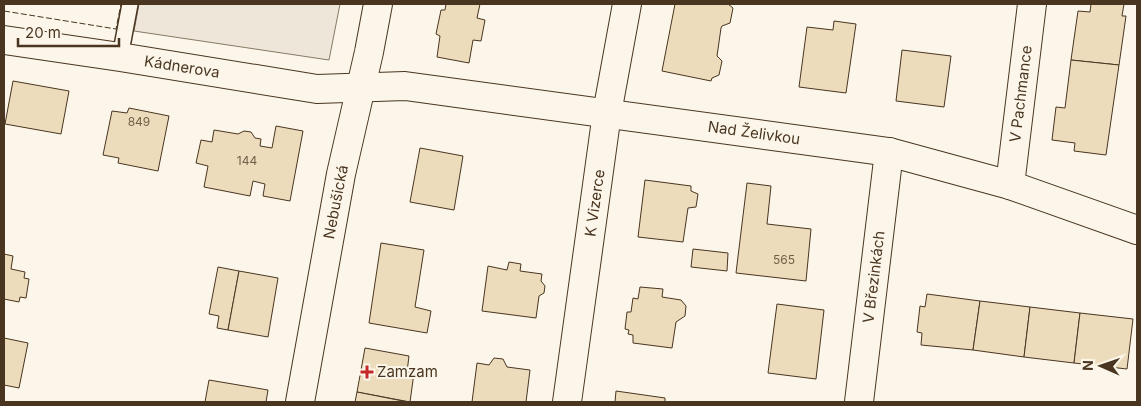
<svg xmlns="http://www.w3.org/2000/svg" width="1141" height="406" font-family="Inter,sans-serif">
	<rect width="100%" height="100%" fill="#fbf6e9"/>
	<path fill="#ede6d9" stroke="#887966" d="M139,4h201l-11,56 -195,-29z"/>
	<g fill="#ecdcbc" stroke="#4a3520">
		<path d="M446,4h34l-3,14 8,2 -4,21 -8,-1 -4,23 -32,-6 3,-21 -4,-2 5,-24h4z"/>
		<path d="M675,4h53l5,4 -3,15 -8,3 -1,2 -4,28 5,5 -3,14 -7,3 -1,3 -49,-10z"/>
		<path d="M1091,4h33l-2,12h4l-7,49 -48,-5 7,-49 12,1z"/>
		<path d="M834,21l22,3 -10,69 -47,-6 8,-60 26,3z"/>
		<path d="M902,50l49,6 -7,51 -48,-6z"/>
		<path d="M1071,60l48,5 -13,90 -32,-4 1,-8 -23,-3 4,-33 9,1z"/>
		<path d="M13,81l56,10 -8,43 -56,-10z"/>
		<path d="M129,108l40,8 -11,55 -40,-8 1,-5 -16,-3 9,-44 15,2z"/>
		<path d="M276,126l27,5 -13,70 -27,-5 2,-12 -12,-3 -3,15 -46,-9 4,-21 -12,-3 5,-23 11,2 2,-12 24,4 6,-3 7,1 4,6 6,1 -1,7 12,2z"/>
		<path d="M420,148l43,8 -9,54 -44,-8z"/>
		<path d="M645,180l46,6v5l7,3 -2,13 -8,1 -5,34 -45,-5z"/>
		<path d="M747,183l24,3 -4,38 44,5 -5,52 -70,-8z"/>
		<path d="M381,243l43,7 -9,57 16,4 -4,22 -58,-10z"/>
		<path d="M693,249l35,4 -1,18 -36,-4z"/>
		<path d="M4,254l9,2 -2,13 14,3 -1,6 5,1 -3,19 -6,-1 -1,5 -15,-3z"/>
		<path d="M509,262l12,2 -1,7 22,3 -1,7 4,5 -1,7 -5,3 -3,22 -54,-7 6,-45 19,4z"/>
		<path d="M218,267l21,4 -11,59 -11,-2 2,-12 -10,-2z"/>
		<path d="M239,271l39,7 -10,59 -40,-7z"/>
		<path d="M640,287l23,2 -1,8 19,3 5,6 -1,10 -9,6 -4,26 -39,-5v-8l-5,-1 1,-4 -4,-1 2,-17h4l2,-14 5,1z"/>
		<path d="M927,294l53,7 -7,49 -52,-5 1,-12 -5,-1 3,-26 5,1z"/>
		<path d="M980,301l50,6 -6,50 -51,-7z"/>
		<path d="M777,304l47,6 -8,69 -48,-6z"/>
		<path d="M1030,307l50,6 -6,50 -50,-6z"/>
		<path d="M1080,313l53,6 -6,50 -53,-6z"/>
		<path d="M4,338l24,5 -9,45 -15,-3z"/>
		<path d="M365,348l44,8 -2,16 7,1 -4,29 -53,-10z"/>
		<path d="M494,358l9,1 4,8 23,3 -4,32h-54l5,-39 12,2z"/>
		<path d="M209,380l59,10 -2,12h-61z"/>
		<path d="M616,391l49,7v4h-50z"/>
		<path d="M357,392l51,10h-53z"/>
	</g>
	<g fill="none" stroke-linecap="round" stroke-linejoin="round">
		<g stroke="#4a3520" stroke-width="18">
			<path id="lane" d="M120,57l10,-53"/>
		</g>
		<g stroke="#4a3520" stroke-width="30">
			<g id="street">
				<path d="M4,40l116,17 197,32 88,-3 484,66 121,33 127,45"/>
				<path d="M1010,185l22,-181"/>
				<path d="M567,402l40,-289 20,-109"/>
				<path d="M859,402l30,-250"/>
			</g>
		</g>
		<g stroke="#4a3520" stroke-width="30">
			<path id="secondary" d="M300,402l41,-228 28,-122 9,-48"/>
		</g>
		<use href="#lane" stroke="#fbf6e9" stroke-width="15"/>
		<use href="#street" stroke="#fbf6e9" stroke-width="28"/>
		<use href="#secondary" stroke="#fbf6e9" stroke-width="28"/>
		<path stroke="#4a3520" stroke-width="1" stroke-dasharray="6 2.5" stroke-linecap="butt" d="M4,11l112,18 5,-25"/>
	</g>
	<path fill="#c62828" stroke="#fbf6e9" stroke-width="2" d="M364.5 364.5h5v5h5v5h-5v5h-5v-5h-5v-5h5z"/>
	<g text-anchor="middle" stroke-width="4" stroke-linejoin="round" paint-order="stroke">
		<g font-size="12" fill="#725f47">
			<text x="139" y="126">849</text>
			<text x="247" y="165">144</text>
			<text x="784" y="264">565</text>
		</g>
		<g font-size="15" fill="#4a3520" stroke="#fbf6e9">
			<text transform="translate(182 67) rotate(9)" y="5">Kádnerova</text>
			<text transform="translate(1021 94) rotate(-83)" y="5">V Pachmance</text>
			<text transform="translate(754 133) rotate(8)" y="5">Nad Želivkou</text>
			<text transform="translate(336 202) rotate(-79)" y="5">Nebušická</text>
			<text transform="translate(595 203) rotate(-82)" y="5">K Vizerce</text>
			<text transform="translate(874 277) rotate(-83)" y="5">V Březinkách</text>
		</g>
		<g font-size="15" fill="#4a3520" stroke="#fbf6e9" text-anchor="start">
			<text x="377" y="377">Zamzam</text>
		</g>
	</g>
	<rect width="1141" height="406" fill="none" stroke="#4a3520" stroke-width="10"/>
	<g transform="translate(1101 366) rotate(272)" stroke="#fbf6e9" stroke-width="4" paint-order="stroke">
	<path d="M0-4L9 19L0 12L-9 19Z" fill="#4a3520"/>
	<text y="-8" font-size="14" font-weight="bold" text-anchor="middle" fill="#4a3520">N</text>
	</g>
	<path d="M18 38v8h101v-8" fill="none" stroke="#4a3520" stroke-width="2.5"/>
	<text x="25" y="38" font-size="15" fill="#4a3520" stroke="#fbf6e9" stroke-width="4" paint-order="stroke">20 m</text>
</svg>
